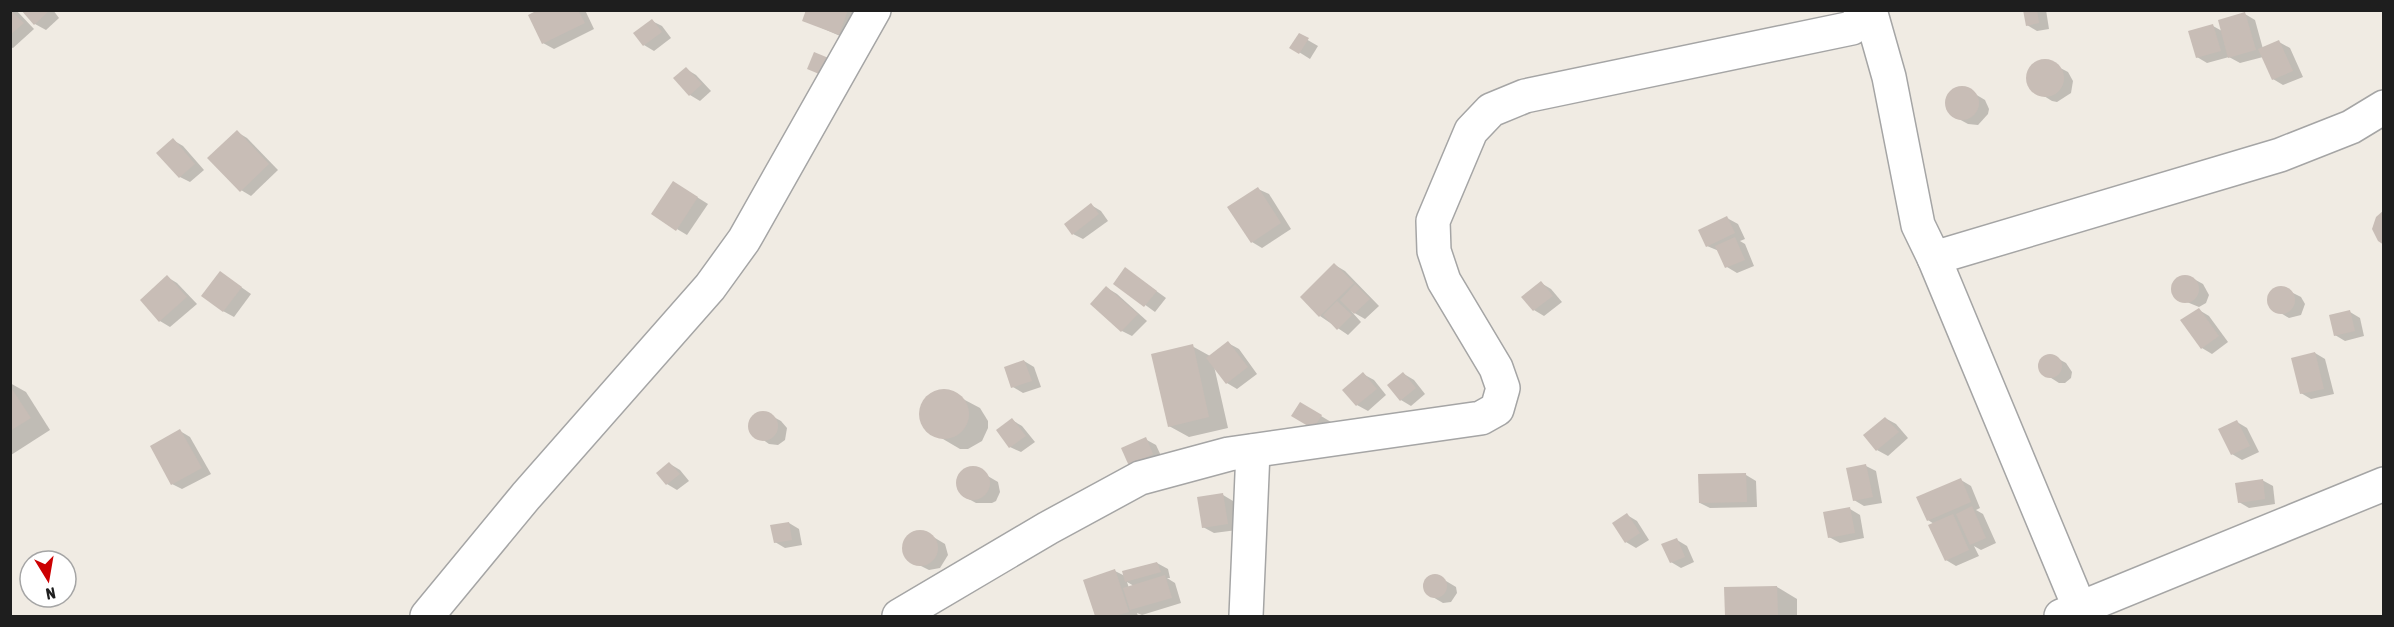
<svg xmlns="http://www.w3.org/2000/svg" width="2394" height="627" font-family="'Asap Condensed',sans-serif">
	<rect width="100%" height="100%" fill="#f0ebe3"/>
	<g fill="#0003" fill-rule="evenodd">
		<path d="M10,10h6l18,19 -21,19 -3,-1z"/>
		<path d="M23,10h30l6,8 -13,12 -11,-6z"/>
		<path d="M541,10h44l9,19 -40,20 -11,-6z"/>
		<path d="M807,10h53l-11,30 -45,-20z"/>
		<path d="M2025,10h21l3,19 -12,2 -10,-6z"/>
		<path d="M2245,14l10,6 8,29 16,-7 11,6 13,29 -20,8 -10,-6 -10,-22 -23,6 -11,-6 -22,6 -10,-6 16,-31 9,5z"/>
		<path d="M652,21l10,5 9,12 -17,13 -10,-6z"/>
		<path d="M1299,35l19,11 -8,13 -19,-12z"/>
		<path d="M2045,60l23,12 5,9 -2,12 -14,9 -5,-1 -21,-13 -4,-10 3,-10 9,-7z"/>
		<path d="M686,69l10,6 15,16 -11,10 -10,-6z"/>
		<path d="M1965,88l20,12 4,9 -1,5 -10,11 -10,-1 -11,-6 -10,-11 1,-10 7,-7z"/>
		<path d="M237,132l10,6 31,32 -27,26 -10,-6z"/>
		<path d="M173,140l10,6 21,24 -14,12 -10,-5z"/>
		<path d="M684,189l24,15 -21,31 -10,-6z"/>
		<path d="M1258,189l11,5 22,35 -29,19 -10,-6z"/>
		<path d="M1091,205l10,6 7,10 -25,18 -10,-5z"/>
		<path d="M1727,218l11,6 7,15 -5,2 5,3 9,22 -17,7 -10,-6 -8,-16 -12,-5z"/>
		<path d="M1335,265l10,6 34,35 -14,13 -14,-8 10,11 -13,13 -28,-19z"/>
		<path d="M1126,269l40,29 -11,14 -40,-29z"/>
		<path d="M221,273l30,21 -17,23 -11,-6z"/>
		<path d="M167,277l10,6 20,21 -27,23 -10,-6 -18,-21z"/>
		<path d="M2183,277l9,1 11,6 6,11 -3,8 -7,4 -22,-9 -4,-7 1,-8z"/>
		<path d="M1541,283l10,6 11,13 -18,14 -10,-6z"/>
		<path d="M1107,288l10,6 30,27 -15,15 -10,-5z"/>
		<path d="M2283,288l18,9 4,7 -4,11 -12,3 -18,-11 -2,-7 6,-11z"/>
		<path d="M2199,310l10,6 19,26 -16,12 -10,-6z"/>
		<path d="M2350,312l10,6 4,18 -19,5 -10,-6z"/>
		<path d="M1228,343l11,6 18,25 -20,15 -10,-6 -13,-17 14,62 -39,9 -20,-11 23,-80 18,10z"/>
		<path d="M2315,353l10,6 9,35 -23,5 -10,-6z"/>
		<path d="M2045,357h10l11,6 6,9 -1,6 -6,5h-6l-11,-7 -8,-7 1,-7z"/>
		<path d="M1024,361l10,6 7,20 -18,6 -10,-6z"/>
		<path d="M1363,374l11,6 12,15 -18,16 -11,-6z"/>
		<path d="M1404,374l10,6 11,14 -14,12 -10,-6z"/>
		<path d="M10,383l16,9 24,38 -39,25z"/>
		<path d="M946,390l34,18 8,13v7l-6,13 -14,8h-8l-34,-20 -5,-15 1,-8 9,-12z"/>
		<path d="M1301,404l30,18 -7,12 -31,-18z"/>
		<path d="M757,414l13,1 11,6 6,7 -2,12 -7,5 -9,-1 -17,-12 -2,-8z"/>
		<path d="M1885,418l11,6 12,14 -20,18 -11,-6z"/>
		<path d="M1012,420l10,6 13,16 -14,10 -11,-5z"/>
		<path d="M2237,422l10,6 12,24 -17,8 -10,-6z"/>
		<path d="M180,431l10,6 21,37 -29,15 -10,-5z"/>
		<path d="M1145,439l11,6 7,15 -33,5z"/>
		<path d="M670,464l10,6 9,11 -12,9 -10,-6 -9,-11z"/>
		<path d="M1866,466l10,5 6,32 -18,3 -10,-6z"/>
		<path d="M974,468l24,14 2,10 -4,9 -4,2h-16l-11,-6 -6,-9v-10l6,-8z"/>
		<path d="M1746,475l10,6 1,26 -47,1 -10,-5v-27z"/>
		<path d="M1961,480l10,6 9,22 -4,2 7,4 13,29 -15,7 -7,-4 5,10 -23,10 -10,-6 -12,-36 -6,-4z"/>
		<path d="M2262,480l11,6 2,18 -26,4 -10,-6z"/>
		<path d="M1223,495l10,6 4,29 -23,3 -11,-6z"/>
		<path d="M1850,509l10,6 4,23 -24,5 -11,-6z"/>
		<path d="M1627,515l10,6 12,19 -13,8 -10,-6z"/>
		<path d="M789,523l10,6 3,16 -17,3 -10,-6z"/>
		<path d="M914,532h11l20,12 3,11 -8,13 -11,2 -16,-8 -8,-8 -2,-5 3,-10z"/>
		<path d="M1677,540l10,6 7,16 -13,6 -10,-6z"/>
		<path d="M1157,563l11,6 2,9h-3l8,5 6,20 -39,12 -5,-2 1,3h-41l-12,-36 30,-9 10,5zM1127,582l7,4 -5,2z"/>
		<path d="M1436,575l20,12 1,6 -6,9 -8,1 -17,-10 -2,-11 5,-6z"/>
		<path d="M1777,587l20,12v17h-71v-27z"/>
	</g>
	<g fill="#c8bdb6">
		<path d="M10,10l14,13 -14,12z"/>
		<path d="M21,10h29l-16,15z"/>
		<path d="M538,10h40l7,13 -43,21 -14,-29z"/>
		<path d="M806,10h42l-9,25 -37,-14z"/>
		<path d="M2023,10h14l2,13 -13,3z"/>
		<path d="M2245,12l11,38 -28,8 -10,-38z"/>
		<path d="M652,19l10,13 -19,14 -10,-13z"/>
		<path d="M2213,24l8,27 -25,7 -8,-27z"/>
		<path d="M1299,33l10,5 -10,16 -10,-6z"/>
		<path d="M2279,40l14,31 -21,9 -14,-31z"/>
		<path d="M814,52l17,7 -7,17 -17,-7z"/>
		<circle cx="2045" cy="78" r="19"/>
		<path d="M686,67l16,17 -13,12 -16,-18z"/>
		<circle cx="1962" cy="103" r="17"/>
		<path d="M237,130l32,34 -29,28 -33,-34z"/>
		<path d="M173,138l22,26 -16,14 -23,-25z"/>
		<path d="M673,181l25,16 -22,34 -25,-17z"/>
		<path d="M1258,187l23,36 -30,20 -24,-36z"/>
		<path d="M1091,203l8,11 -27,21 -8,-11z"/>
		<path d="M2384,210v35l-6,-4 -6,-12 4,-12z"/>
		<path d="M1727,216l8,17 -29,14 -8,-17z"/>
		<path d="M1735,237l10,23 -20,8 -10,-22z"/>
		<path d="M1334,263l20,20 -35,34 -19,-20z"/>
		<path d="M1125,267l32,24 -13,16 -31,-23z"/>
		<path d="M220,271l22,16 -19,25 -22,-16z"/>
		<path d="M167,275l20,22 -28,25 -19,-22z"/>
		<circle cx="2185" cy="289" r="14"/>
		<path d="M1541,281l12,15 -20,15 -12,-14z"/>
		<path d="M1355,284l15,15 -16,15 -14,-14z"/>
		<path d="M1106,286l32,28 -17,18 -31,-28z"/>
		<circle cx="2281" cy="300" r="14"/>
		<path d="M1337,301l15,14 -15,15 -14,-15z"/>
		<path d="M2199,308l20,28 -18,13 -21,-29z"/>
		<path d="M2350,310l5,21 -21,5 -5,-21z"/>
		<path d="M1228,341l20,26 -22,17 -20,-26z"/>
		<path d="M1193,344l16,73 -41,10 -17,-73z"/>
		<path d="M2315,352l9,37 -24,5 -9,-36z"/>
		<circle cx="2050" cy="366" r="12"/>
		<path d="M1024,360l8,21 -21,7 -7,-21z"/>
		<path d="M1363,372l14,17 -21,17 -14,-16z"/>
		<path d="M1403,372l13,16 -16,13 -13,-16z"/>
		<path d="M10,386l21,32 -21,13z"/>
		<circle cx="944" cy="414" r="25"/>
		<path d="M1300,402l22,13 -9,14 -22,-13z"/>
		<circle cx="763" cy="426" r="15"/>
		<path d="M1885,417l14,15 -23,19 -13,-16z"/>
		<path d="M1012,418l14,18 -17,12 -13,-18z"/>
		<path d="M2237,420l13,26 -19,9 -13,-26z"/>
		<path d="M180,429l22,39 -31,17 -21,-39z"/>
		<path d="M1146,437l7,17 -24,12 -8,-18z"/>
		<path d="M669,462l11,12 -14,11 -10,-12z"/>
		<path d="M1866,464l7,33 -20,4 -7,-33z"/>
		<circle cx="973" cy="483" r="17"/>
		<path d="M1746,473l1,29 -48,1 -1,-29z"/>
		<path d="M1961,478l10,24 -44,19 -11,-24z"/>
		<path d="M2263,479l2,20 -27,4 -3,-20z"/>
		<path d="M1223,493l5,31 -26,4 -5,-31z"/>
		<path d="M1972,506l14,32 -16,7 -14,-31z"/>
		<path d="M1850,507l5,26 -27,5 -5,-26z"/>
		<path d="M1627,513l13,20 -15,10 -13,-20z"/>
		<path d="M1953,514l16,36 -24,11 -17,-36z"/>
		<path d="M789,522l3,18 -18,3 -4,-18z"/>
		<circle cx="920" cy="548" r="18"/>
		<path d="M1677,538l8,19 -15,6 -9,-19z"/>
		<path d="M1157,562l4,10 -36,10 -3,-11z"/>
		<path d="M1115,569l14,43 -14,4h-20l-12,-36z"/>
		<circle cx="1435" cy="586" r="12"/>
		<path d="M1165,575l7,23 -42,12 -7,-22z"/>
		<path d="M1777,586l1,30h-53l-1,-29z"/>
	</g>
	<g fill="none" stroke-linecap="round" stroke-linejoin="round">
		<g stroke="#a5a5a5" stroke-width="36">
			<g id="minor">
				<path d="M1870,10l19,67 29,148 16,33 146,351"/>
				<path d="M1934,258l346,-103 71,-28 33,-20"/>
				<path d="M427,616l99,-120 184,-209 34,-47 130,-230"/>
				<path d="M899,616l149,-88 92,-50 89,-24 252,-36 16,-9 6,-21 -7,-20 -52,-87 -10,-30 -1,-30 38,-90 20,-21 34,-14 327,-68 16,-18"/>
				<path d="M1246,616l7,-165"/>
				<path d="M2061,616l323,-132"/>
			</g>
		</g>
		<use href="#minor" stroke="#fff" stroke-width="33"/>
	</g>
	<rect width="2394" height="627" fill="none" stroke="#1e1e1e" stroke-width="24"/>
	<g transform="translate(48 579) rotate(169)"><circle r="28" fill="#ffffff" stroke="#a5a5a5" stroke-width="1.5"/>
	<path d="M0-4.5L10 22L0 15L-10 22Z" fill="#cc0002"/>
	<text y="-9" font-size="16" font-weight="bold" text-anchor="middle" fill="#1e1e1e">N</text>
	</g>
</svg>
